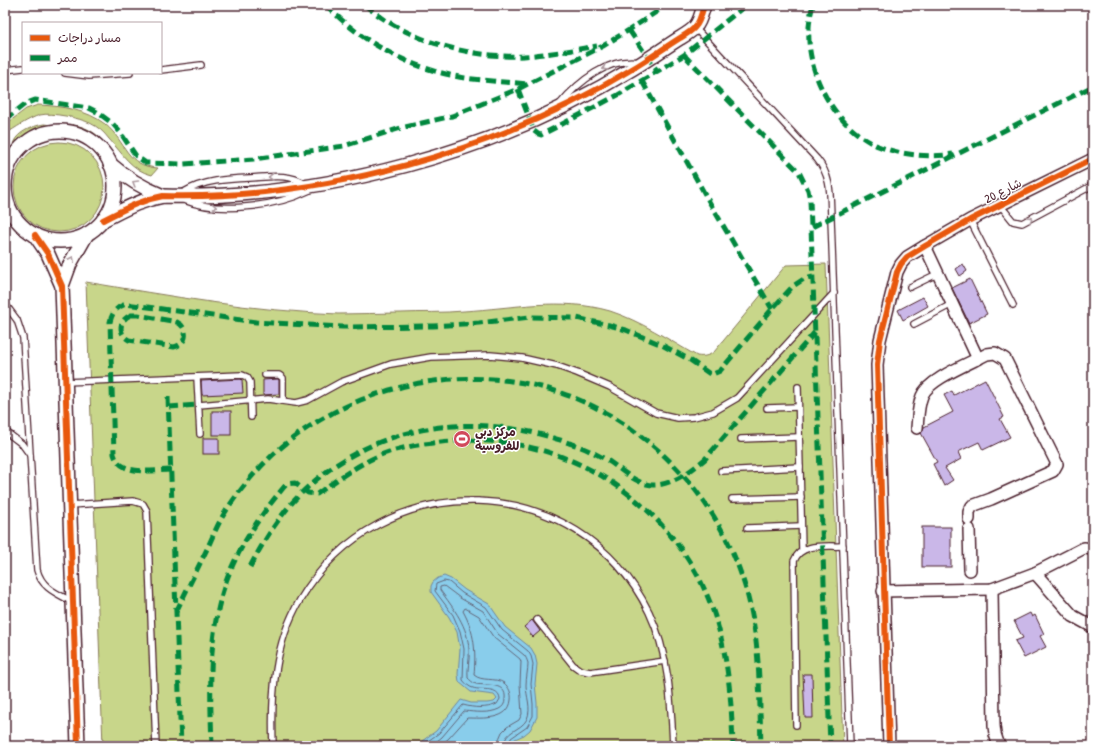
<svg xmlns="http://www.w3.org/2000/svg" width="1098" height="751" font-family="'Patrick Hand','Playpen Sans Arabic',sans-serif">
	<rect width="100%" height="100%" fill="#fff"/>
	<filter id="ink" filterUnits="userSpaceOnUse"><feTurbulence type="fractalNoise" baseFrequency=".025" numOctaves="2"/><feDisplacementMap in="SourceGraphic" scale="8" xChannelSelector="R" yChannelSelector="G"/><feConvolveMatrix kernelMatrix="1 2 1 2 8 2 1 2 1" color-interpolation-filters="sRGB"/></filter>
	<g filter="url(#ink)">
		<g fill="#c8d68a" stroke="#897a5a">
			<path d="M38,105c24,1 49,5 67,19 22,18 20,42 53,44l-6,7c-21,-5 -29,-21 -43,-36 -5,-7 -11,-12 -19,-16 -11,-5 -38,-11 -50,-8 -13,4 -24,13 -35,19v-9l21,-16z"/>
			<path d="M44,124l7,1 -21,8 -17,12c2,-12 19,-19 31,-21z"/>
			<path d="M73,125c13,1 28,10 33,22l-18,-13 -20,-8z"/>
			<circle cx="59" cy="187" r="45"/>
			<path d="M826,264l17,482h-740l-17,-464c84,14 167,29 252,32 21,0 42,-1 63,-1 21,-1 42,0 63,-2 50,-3 97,-14 146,0 31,10 59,29 87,45 7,1 11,0 17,-4l72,-87z"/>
		</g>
		<path fill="#89cdeb" stroke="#70879e" d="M444,576l7,3 14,11 24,14 16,23 26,21 4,7 2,9 -2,20 2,19v14l-7,13 -6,5 -9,4 -2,4 1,3h-99l21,-15 25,-31 10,3h16l7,-1 3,-3 -3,-4 -23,-3 -12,-10 -1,-8 2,-25 -3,-17 -8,-15 -18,-25v-6l2,-4 5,-4z"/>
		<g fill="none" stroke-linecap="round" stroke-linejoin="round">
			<g stroke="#636578" stroke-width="1">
				<path d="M421,746l18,-13 24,-28c11,3 23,4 34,-1l3,-5c-1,-13 -18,-8 -27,-11 -4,-1 -7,-4 -10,-8l1,-31 -4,-18 -7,-16 -18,-24 1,-7 8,-3 5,1 13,11 24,14 16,23 26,21 3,5 2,8 -2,20 2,20v12l-6,11 -16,11 -2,8"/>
				<path d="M431,746l11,-9 22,-26c11,1 25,3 35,-2 4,-2 6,-5 6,-10 2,-17 -19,-13 -29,-15 -3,-1 -6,-4 -8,-6 -1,-8 2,-18 1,-28 -1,-24 -15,-41 -29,-60v-3l4,-1 16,12 23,13 15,23 26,21c2,2 3,5 4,8 0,7 -2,15 -2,22 0,11 6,23 1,34 -6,12 -23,11 -23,27"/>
				<path d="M440,746l9,-8 18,-20c15,0 42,3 44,-18 1,-6 -2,-13 -7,-17 -9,-6 -22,-1 -30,-8 2,-24 1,-42 -11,-64l2,-3 14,8 15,22 26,21 1,3 -1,22 2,30 -3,6 -12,7 -5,5 -3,7 -1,7"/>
			</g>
		</g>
		<g fill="#cab7e8" stroke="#4a1f2b">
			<path d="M963,264l4,7 -7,5 -4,-7z"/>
			<path d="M970,279l17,35 -18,9 -17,-35z"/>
			<path d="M923,297l5,9 -25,14 -5,-10z"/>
			<path d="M241,379l1,1 1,13 -41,2 -1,-14z"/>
			<path d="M278,379l1,1v14l-16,1v-15z"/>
			<path d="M985,379l19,38 -4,2 10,18 -27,13 -4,-8 -21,10 3,7 -16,9 8,12 -9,6 -11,-22 4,-2 -16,-29 3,-6 29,-15 -9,-17 8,-4 2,4z"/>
			<rect x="212" y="411" width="19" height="24"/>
			<rect x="203" y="438" width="16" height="16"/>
			<rect x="922" y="527" width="29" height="40"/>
			<path d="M1030,613l2,4 3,-2 9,19 -4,2 6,11 -22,11 -9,-17 8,-3 -9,-17z"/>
			<path d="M532,620l8,11 -7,6 -9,-10z"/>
			<path d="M803,674h9l1,44h-8z"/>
		</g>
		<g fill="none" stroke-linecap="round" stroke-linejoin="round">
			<g stroke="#4a1f2b" stroke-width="8">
				<g id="service">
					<path d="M695,28l122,131c15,18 13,37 14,59l19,528"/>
					<path d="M5,70l18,-2"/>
					<path d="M161,70l40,-5"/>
					<path d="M65,73l24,3 41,-3"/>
					<path d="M560,104c18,-22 49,-47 79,-42"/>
					<path d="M184,192c20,-12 43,-13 66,-14 19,-1 39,-5 55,6"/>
					<path d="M184,200c35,14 92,7 126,-10"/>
					<path d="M1000,205l13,16 9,2 71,-38"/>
					<path d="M970,220l43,85"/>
					<path d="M910,287l27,-13"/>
					<path d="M5,304l12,16 6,18 14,232c5,18 19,23 34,31"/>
					<path d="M914,324l38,-20"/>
					<path d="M265,375h14l4,3v23"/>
					<path d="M197,377l3,57"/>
					<path d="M65,382l177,-7 5,2 3,5 1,35"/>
					<path d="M798,387l4,163"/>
					<path d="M199,405l69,-6 28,4 12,-3 33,-18 50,-18 40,-7 59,-2 32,3 35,8 20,7 33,14 46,26 22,5 16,-1 19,-5 24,-14 97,-105"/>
					<path d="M767,408l31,-1"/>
					<path d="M5,431l17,13 8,11"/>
					<path d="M741,439l58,-2"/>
					<path d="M721,471l79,-4"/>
					<path d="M732,499l69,-2"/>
					<path d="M70,505l63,-4 10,3 4,7 9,235"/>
					<path d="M747,528l54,-2"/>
					<path d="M537,620l36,45 7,5 10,2 75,-11"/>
					<path d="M796,725l-2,-164c7,-19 32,-14 49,-15"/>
					<path d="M273,746c-2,-51 1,-102 27,-146 81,-137 279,-131 349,12 20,42 22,89 24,134"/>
				</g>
			</g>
			<g stroke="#4a1f2b" stroke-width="14">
				<g id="minor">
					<path d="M925,246l53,113"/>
					<path d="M917,428c1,-11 1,-22 5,-32 6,-17 49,-33 65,-42l8,-1 10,6 52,105 -4,7 -62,28 -19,7 -3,6v7"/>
					<path d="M969,529l1,41"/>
					<path d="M1035,573l38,43 20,11"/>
					<path d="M992,589l2,137 1,8 4,12"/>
					<path d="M883,591l109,-2 43,-16 49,-25 9,1"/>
					<path d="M889,746l-12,-381 3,-25 17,-68 4,-8 6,-7 18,-11 45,-26 123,-61"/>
				</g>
			</g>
			<g stroke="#4a1f2b" stroke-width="16">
				<g id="tertiary">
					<circle cx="60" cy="186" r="55"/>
					<path d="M110,164c16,14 33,24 53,32"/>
					<path d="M103,220c20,-10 37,-20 60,-24 159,4 334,-44 469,-127 17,-10 32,-21 48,-31 5,-3 12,-7 15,-11 5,-5 7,-15 9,-22"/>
					<path d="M35,235l13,19 14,32 16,460"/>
					<path d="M62,286l8,-22 17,-30"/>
				</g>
			</g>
			<use href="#service" stroke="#fff" stroke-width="5.5"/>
			<use href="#minor" stroke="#fff" stroke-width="11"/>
			<use href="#tertiary" stroke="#fff" stroke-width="13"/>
			<g stroke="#00873e" stroke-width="5" stroke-dasharray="10 5" stroke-linecap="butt">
				<path d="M326,5c38,39 85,64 139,73 21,3 42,4 64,6"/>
				<path d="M365,5c43,36 103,53 159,51 25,-2 49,-6 73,-10"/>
				<path d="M813,5c-16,52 15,119 65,141 23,9 50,12 75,8"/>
				<path d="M629,30l29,42"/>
				<path d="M684,55l115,117 9,18 2,10 20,546"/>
				<path d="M642,81l65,117 65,111"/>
				<path d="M518,89l16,42 4,3 3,1 77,-40 66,-40 62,-50"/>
				<path d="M5,120l20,-16 10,-4 54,8 8,4 15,11 8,9 16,24 10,7 38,1 70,-5 90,-13 57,-18 51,-12 66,-27 85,-43 26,-16 38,-25"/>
				<path d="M812,227l281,-141"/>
				<path d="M131,315h7l39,7c12,6 11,22 -3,25l-45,-7c-11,-6 -11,-20 2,-25z"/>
				<path d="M168,397l13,349"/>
				<path d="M169,407l30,-2"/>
				<path d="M171,470c-19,0 -50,7 -57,-16l-4,-132c2,-9 6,-15 16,-18l130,18 86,5 91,-1 46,-3 51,-6 46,1 33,7 17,5 36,15 28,15 20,14h3l7,-3 52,-62 21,-23 11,-7 9,-2"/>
				<path d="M250,567c12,-23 25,-44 41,-63 72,-80 179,-96 278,-61 14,4 28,11 41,19 12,8 26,22 42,23 19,1 39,-14 53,-26l110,-127"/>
				<path d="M176,612c10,-21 21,-42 31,-63 6,-13 11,-26 19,-38 14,-22 32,-43 51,-60 72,-63 176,-88 268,-63 91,25 166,98 196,186 20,56 18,114 20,172"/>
				<path d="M212,746c-2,-59 -5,-122 19,-177 13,-30 32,-57 53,-82l3,-3 8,-1 13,10 9,1c21,-15 41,-30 66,-40 19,-7 39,-10 58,-12 109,-12 210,43 260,140 26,53 30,107 32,164"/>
			</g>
			<g stroke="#fff" stroke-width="8">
				<g id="cycleway">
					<path d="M103,220c20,-10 37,-20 60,-24 159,4 334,-44 469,-127 17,-10 32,-21 48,-31 5,-3 12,-7 15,-11 5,-5 7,-15 9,-22"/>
					<path d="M35,235l13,19 14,32 16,460"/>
					<path d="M889,746l-12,-381 3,-25 17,-68 4,-8 6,-7 18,-11 45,-26 123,-61"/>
				</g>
			</g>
			<use href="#cycleway" stroke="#e8590c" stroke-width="6"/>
		</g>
		<defs><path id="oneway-chevron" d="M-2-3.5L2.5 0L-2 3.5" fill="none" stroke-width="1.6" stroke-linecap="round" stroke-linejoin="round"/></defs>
		<g stroke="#ae9aa0">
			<use href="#oneway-chevron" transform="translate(605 68) rotate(153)"/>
			<use href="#oneway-chevron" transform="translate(271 177) rotate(177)"/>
			<use href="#oneway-chevron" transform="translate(135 183) rotate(-149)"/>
			<use href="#oneway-chevron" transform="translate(214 207) rotate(6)"/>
			<use href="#oneway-chevron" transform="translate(1030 219) rotate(-27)"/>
			<use href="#oneway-chevron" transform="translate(72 259) rotate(-64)"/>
		</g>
	</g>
	<defs>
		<g id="stadium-disc" transform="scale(0.9)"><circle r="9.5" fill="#d1495b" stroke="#fff"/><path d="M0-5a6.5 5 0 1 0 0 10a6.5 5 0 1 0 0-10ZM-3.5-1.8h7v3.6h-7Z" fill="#fff"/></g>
	</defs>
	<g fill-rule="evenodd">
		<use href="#stadium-disc" x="462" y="439"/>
	</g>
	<g text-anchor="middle" stroke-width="3" stroke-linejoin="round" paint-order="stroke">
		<g font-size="12" fill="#4a1f2b" stroke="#fff">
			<text transform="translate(1003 191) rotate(-27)" y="4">شارع 20</text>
		</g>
		<g font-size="12" font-weight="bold" fill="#4a1f2b" stroke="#fff" text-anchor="start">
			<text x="475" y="436">مركز دبي<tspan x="475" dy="14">للفروسية</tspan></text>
		</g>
	</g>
	<rect width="1098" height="751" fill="none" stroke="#fff" stroke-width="20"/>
	<rect x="10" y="10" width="1078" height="731" fill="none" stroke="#4a1f2b" stroke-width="1.5" filter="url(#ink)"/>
	<rect x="22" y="22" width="140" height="52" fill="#ffffff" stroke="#b7a5aa"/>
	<rect x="30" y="35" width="20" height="6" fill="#e8590c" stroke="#b7a5aa"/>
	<text x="58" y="42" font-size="12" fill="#4a1f2b">مسار دراجات</text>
	<rect x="30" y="55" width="20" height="6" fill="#00873e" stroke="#b7a5aa"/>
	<text x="58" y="62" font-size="12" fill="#4a1f2b">ممر</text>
</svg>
